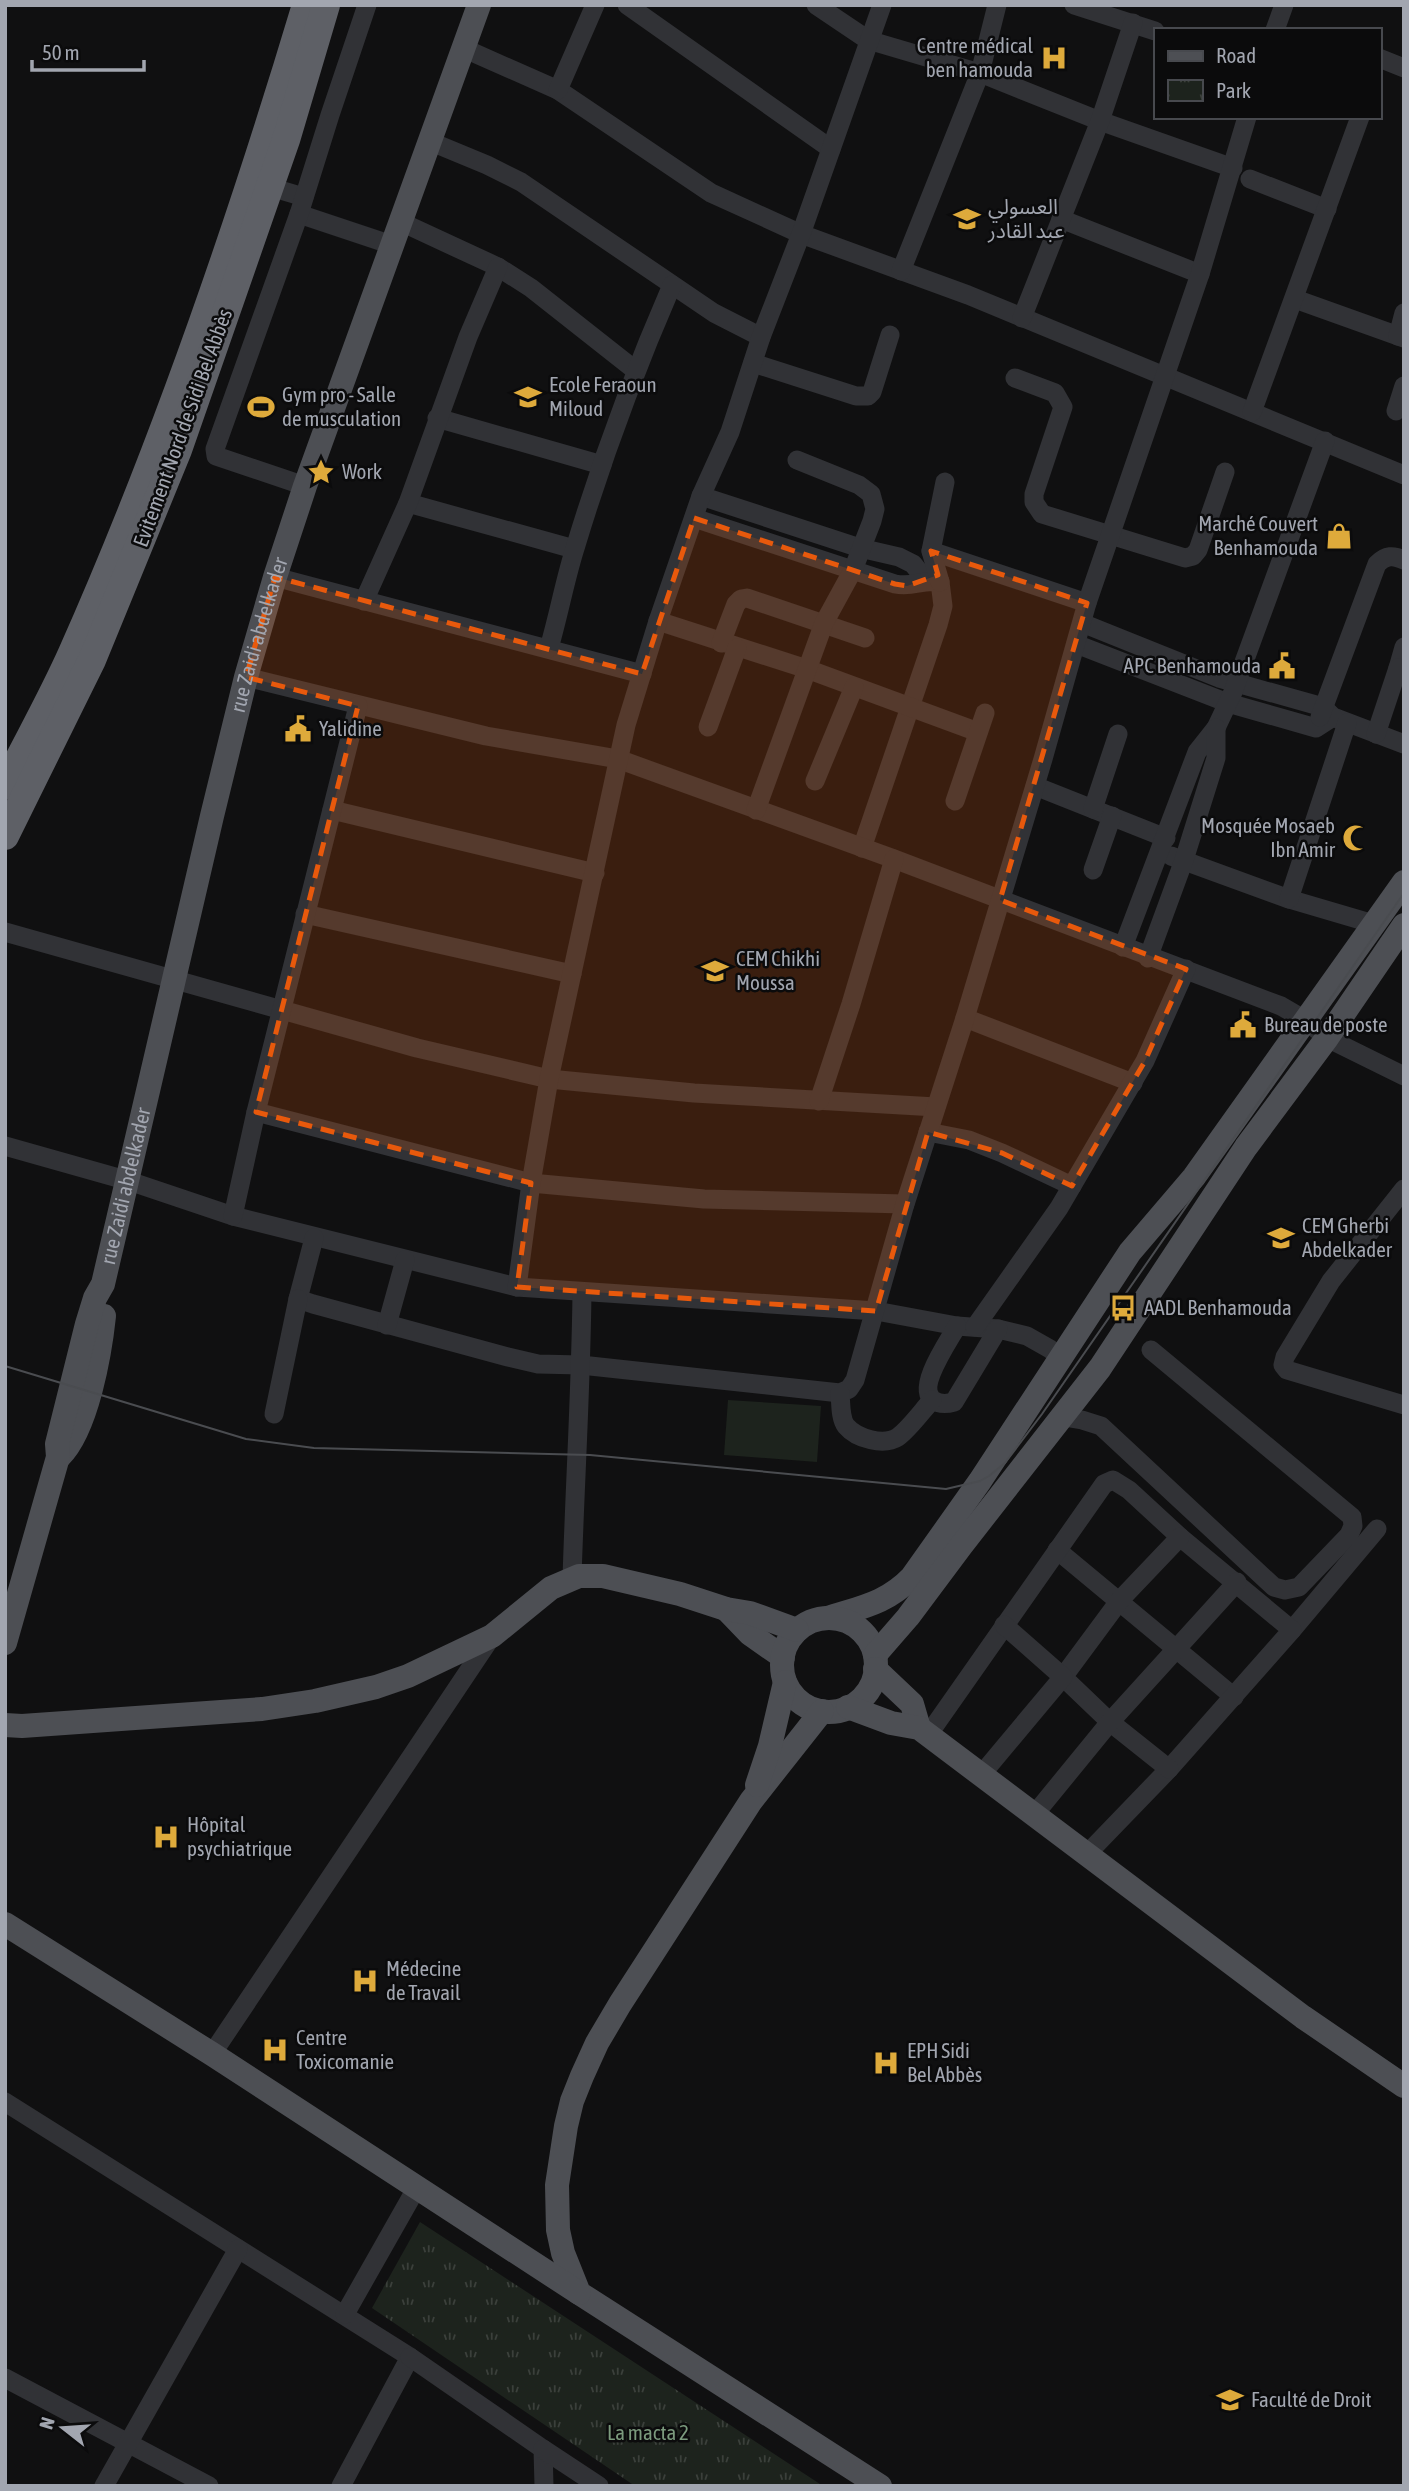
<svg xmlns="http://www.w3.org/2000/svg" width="1409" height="2491" font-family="'Asap Condensed','Noto Sans Arabic',sans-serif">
	<defs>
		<pattern id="park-tufts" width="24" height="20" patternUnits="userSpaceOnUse" patternTransform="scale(1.75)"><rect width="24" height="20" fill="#1d231d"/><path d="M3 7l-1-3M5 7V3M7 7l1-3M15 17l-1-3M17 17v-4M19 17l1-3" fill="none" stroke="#3b403b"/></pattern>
	</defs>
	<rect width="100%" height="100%" fill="#101011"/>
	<path fill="#1d231d" d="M728,1400l93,6 -4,56 -93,-7z"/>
	<path fill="url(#park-tufts)" d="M420,2222l403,264h-188l-263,-178z"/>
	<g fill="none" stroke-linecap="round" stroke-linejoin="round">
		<g stroke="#313236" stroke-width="19">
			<path d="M627,5l204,144"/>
			<path d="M816,5l52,35 112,33 120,48 133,47"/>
			<path d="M1074,5l81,26"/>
			<path d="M1275,30l9,-25"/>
			<path d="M463,48l95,42 153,103 90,41 167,61 436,180"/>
			<path d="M1379,58l25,10"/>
			<path d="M558,90l37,-85"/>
			<path d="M429,141l58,24 34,17 193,131 47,24"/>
			<path d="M1250,179l77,30"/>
			<path d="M270,187l34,10"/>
			<path d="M299,214l93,31"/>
			<path d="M1061,219l139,55"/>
			<path d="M401,222l97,45 33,21 104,82"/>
			<path d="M901,271l79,-198 17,-68"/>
			<path d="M1295,299l109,39"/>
			<path d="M1022,318l78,-197 33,-98"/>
			<path d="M1398,336l6,-23"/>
			<path d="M753,363l103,33h12l4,-4 18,-57"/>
			<path d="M1015,378l40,15 8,14 -29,87v8l8,12 143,44 8,-2 5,-6 27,-78"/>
			<path d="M1396,411l8,-25"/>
			<path d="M1252,412l108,-295"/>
			<path d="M437,418l165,47"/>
			<path d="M305,486l-89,-30 -1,-7 84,-235 31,-99 37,-110"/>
			<path d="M701,496l159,52 39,9 14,7 12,15"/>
			<path d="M408,503l166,46"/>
			<path d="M694,518l201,66c19,4 25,-5 45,-2l3,24 -5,19 -76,223"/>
			<path d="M931,551l156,52"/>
			<path d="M275,577l367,97"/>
			<path d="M940,582l-9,-31 14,-69"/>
			<path d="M364,601l44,-98 60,-166 30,-70"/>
			<path d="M658,621l149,48 171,63"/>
			<path d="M1082,623l137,55 104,29 10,10 71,27"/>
			<path d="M721,643l15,-39 5,-5 6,-1 118,40"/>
			<path d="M1076,644l152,59 88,25 17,-11"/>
			<path d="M1404,647l-6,21 6,3"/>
			<path d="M549,648c10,-34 16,-69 27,-103 27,-89 59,-175 96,-260"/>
			<path d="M246,677l240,59 132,23 276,100 387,147 24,14 22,18 77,38"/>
			<path d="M1320,717l57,-153c9,-9 16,-9 27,-4"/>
			<path d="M708,727l29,-79"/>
			<path d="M1376,734l22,-66"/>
			<path d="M815,781l39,-94"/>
			<path d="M1035,786l131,52"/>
			<path d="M955,801l30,-88"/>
			<path d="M1093,809l25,-75"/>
			<path d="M332,810l263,63"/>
			<path d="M756,810l68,-187 29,-53 19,-49 3,-12 -4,-15 -12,-9 -62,-25"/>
			<path d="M1171,856l118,43 85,25"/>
			<path d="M1093,870l19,-54"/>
			<path d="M1289,899l58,-176"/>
			<path d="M305,914l267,60"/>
			<path d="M5,932l412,116 132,31 145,14 242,14"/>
			<path d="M1123,947l74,-195 19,-24 17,-36 92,-251"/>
			<path d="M1148,958l36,-98 32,-102v-30"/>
			<path d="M965,1018l168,65"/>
			<path d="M819,1101l32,-97 43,-145"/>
			<path d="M256,1112l275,71 173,16 201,5"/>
			<path d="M928,1132l41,8 33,13 70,33"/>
			<path d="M5,1146l124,35 104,35 284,71 359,24 81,15 41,3 29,7 23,13 12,10"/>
			<path d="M1404,1189l-73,92 -46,76 -2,8 4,5 117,35"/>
			<path d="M233,1216l23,-104 102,-406"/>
			<path d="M314,1238l-16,61 15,5 195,53 30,7 43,1 259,28 9,-4 6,-9 50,-176 60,-186 78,-259 44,-156 113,-329 47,-157"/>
			<path d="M517,1287l14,-104 18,-104 77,-354 32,-104 43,-125 29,-64 31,-95 40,-103 81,-229"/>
			<path d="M387,1325l18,-65"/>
			<path d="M957,1326c-8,15 -41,61 -24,74 7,5 14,4 21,2l44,-73"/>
			<path d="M975,1327l84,-119 86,-147 41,-92"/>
			<path d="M840,1393c1,10 0,25 6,33 11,13 38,20 52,11 12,-9 24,-26 34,-37"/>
			<path d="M274,1414l24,-115"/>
			<path d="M1064,1417l18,3 19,6 173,161 11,3 14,-3 50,-52 4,-9 -1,-9 -201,-167"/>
			<path d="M1057,1550l177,147"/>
			<path d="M572,1578c3,-96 9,-191 10,-286"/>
			<path d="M1292,1630l85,-101"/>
			<path d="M928,1735l176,-251 9,-4 16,10 51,47 112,93 -123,139 -83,86"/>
			<path d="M1169,1769l-59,-47 -47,-45 57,-77 60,-63"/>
			<path d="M981,1775l82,-98 -59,-52"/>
			<path d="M1034,1815l76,-93 127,-140"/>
			<path d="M212,2054l280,-418"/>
			<path d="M5,2102l405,255 -69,129"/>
			<path d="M345,2314l72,-127"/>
			<path d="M410,2357l133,92 1,37"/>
			<path d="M5,2378l204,108"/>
			<path d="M543,2449l56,37"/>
			<path d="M104,2486l134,-237"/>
		</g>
		<g stroke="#4d4f54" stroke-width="24">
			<path d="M60,1456c27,-27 40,-102 44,-140"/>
			<path d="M726,1609l24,25 33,23"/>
			<path d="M828,1618c34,-11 59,-15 84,-41l68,-96 150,-229 64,-75 210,-295"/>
			<circle cx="829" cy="1665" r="47"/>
			<path id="s1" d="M5,1643l53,-186 -1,-13 30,-120 8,-26 8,-14 109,-468 34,-139 29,-100 30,-91 174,-481"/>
			<path d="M875,1655l33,-38 53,-71 139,-178 146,-221 81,-109 77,-113"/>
			<path d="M875,1669l37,35 7,24"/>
			<path d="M848,1707l43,16 28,5 384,289 101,69"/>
			<path d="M822,1711l-71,90 -131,203 -23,39 -15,33 -10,25 -6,25 -9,59 1,45 5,23 16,40 301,193"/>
			<path d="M5,1725l17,1 240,-17 53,-8 61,-14 32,-11 84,-40 59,-48 28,-12h24l77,18 46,15 24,4 47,17"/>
			<path d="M757,1785l13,-39 15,-64"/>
			<path d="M5,1924l207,130 367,239"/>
		</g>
		<g stroke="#5e6066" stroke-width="28">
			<path d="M5,786c22,-44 47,-88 67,-133 93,-209 168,-428 234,-648"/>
			<path d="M5,836l87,-176 86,-210 108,-310 40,-135"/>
		</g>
		<path stroke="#4a4c50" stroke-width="2" d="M5,1366l241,73 68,9 276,7 356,34 34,-8 9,-5 16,-13 37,-49 362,-521"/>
	</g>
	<path fill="#e8590c" fill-opacity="0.2" stroke="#e8590c" stroke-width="5" stroke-dasharray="14 9" stroke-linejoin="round" d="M694,518l201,66 12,2 31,-11 -7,-24 156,52 -87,297 186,69 -41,92 -73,125 -70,-33 -74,-21 -52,179 -359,-24 14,-104 -275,-71 102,-406 -112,-29 29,-100 367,97z"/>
	<defs>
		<g id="hospital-bare" transform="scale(2.1)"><path d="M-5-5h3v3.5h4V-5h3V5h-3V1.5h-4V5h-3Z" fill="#deaa3b" stroke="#0b0b0c" stroke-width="2.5" paint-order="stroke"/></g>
		<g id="school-bare" transform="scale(2.1)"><path d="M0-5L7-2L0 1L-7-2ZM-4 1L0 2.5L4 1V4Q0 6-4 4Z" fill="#deaa3b" stroke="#0b0b0c" stroke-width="2.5" paint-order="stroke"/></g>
		<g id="stadium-bare" transform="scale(2.1)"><path d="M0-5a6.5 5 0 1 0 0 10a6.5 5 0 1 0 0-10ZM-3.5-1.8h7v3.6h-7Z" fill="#deaa3b" stroke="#0b0b0c" stroke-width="2.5" paint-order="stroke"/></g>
		<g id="sight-bare" transform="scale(2.1)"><path d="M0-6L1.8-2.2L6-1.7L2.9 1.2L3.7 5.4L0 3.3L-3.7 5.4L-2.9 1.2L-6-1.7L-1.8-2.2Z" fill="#deaa3b" stroke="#0b0b0c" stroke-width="2.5" paint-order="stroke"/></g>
		<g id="shop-bare" transform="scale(2.1)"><path d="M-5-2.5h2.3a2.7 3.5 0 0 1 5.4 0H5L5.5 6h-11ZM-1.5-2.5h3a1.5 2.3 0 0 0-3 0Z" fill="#deaa3b" stroke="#0b0b0c" stroke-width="2.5" paint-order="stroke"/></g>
		<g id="civic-bare" transform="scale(2.1)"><path d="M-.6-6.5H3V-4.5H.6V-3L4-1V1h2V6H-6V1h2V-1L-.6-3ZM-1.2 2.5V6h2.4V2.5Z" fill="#deaa3b" stroke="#0b0b0c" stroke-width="2.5" paint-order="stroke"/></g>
		<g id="mosque-bare" transform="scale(2.1)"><path d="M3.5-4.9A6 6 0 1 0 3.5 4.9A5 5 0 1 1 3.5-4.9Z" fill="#deaa3b" stroke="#0b0b0c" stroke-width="2.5" paint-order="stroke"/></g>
		<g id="bus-bare" transform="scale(2.1)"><path d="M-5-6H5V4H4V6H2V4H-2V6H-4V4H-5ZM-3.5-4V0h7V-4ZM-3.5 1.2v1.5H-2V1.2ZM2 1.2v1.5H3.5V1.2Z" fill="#deaa3b" stroke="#0b0b0c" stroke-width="2.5" paint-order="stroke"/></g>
		<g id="university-bare" transform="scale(2.1)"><path d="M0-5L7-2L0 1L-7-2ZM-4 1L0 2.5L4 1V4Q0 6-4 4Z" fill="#deaa3b" stroke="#0b0b0c" stroke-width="2.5" paint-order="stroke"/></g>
	</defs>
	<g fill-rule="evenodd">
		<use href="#hospital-bare" x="1054" y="58"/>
		<use href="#school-bare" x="967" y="219"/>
		<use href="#school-bare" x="528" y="397"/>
		<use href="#stadium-bare" x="261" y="407"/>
		<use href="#sight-bare" x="321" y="472"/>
		<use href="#shop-bare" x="1339" y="536"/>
		<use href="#civic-bare" x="1282" y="666"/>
		<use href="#civic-bare" x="298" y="729"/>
		<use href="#mosque-bare" x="1356" y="838"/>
		<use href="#school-bare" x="715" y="971"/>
		<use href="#civic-bare" x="1243" y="1025"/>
		<use href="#school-bare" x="1281" y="1238"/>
		<use href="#bus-bare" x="1123" y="1308"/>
		<use href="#hospital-bare" x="166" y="1837"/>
		<use href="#hospital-bare" x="365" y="1981"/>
		<use href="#hospital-bare" x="275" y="2050"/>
		<use href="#hospital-bare" x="886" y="2063"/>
		<use href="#university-bare" x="1230" y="2400"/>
	</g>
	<g text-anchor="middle" stroke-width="5" stroke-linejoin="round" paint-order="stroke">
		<g font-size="21" fill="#a2a6b0" stroke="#0b0b0c" text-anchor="start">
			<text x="1033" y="53" text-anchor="end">Centre médical<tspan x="1033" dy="24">ben hamouda</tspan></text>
			<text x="988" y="214">العسولي<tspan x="988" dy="24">عبد القادر</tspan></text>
			<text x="549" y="392">Ecole Feraoun<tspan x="549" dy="24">Miloud</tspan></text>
			<text x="282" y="402">Gym pro - Salle<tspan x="282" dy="24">de musculation</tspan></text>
			<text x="342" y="479">Work</text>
			<text x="1318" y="531" text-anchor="end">Marché Couvert<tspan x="1318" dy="24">Benhamouda</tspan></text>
			<text x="1261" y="673" text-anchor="end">APC Benhamouda</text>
			<text x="319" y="736">Yalidine</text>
			<text x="1335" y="833" text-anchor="end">Mosquée Mosaeb<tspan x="1335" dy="24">Ibn Amir</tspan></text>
			<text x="736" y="966">CEM Chikhi<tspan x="736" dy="24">Moussa</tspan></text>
			<text x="1264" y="1032">Bureau de poste</text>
			<text x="1302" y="1233">CEM Gherbi<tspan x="1302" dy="24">Abdelkader</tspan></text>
			<text x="1144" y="1315">AADL Benhamouda</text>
			<text x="187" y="1832">Hôpital<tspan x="187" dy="24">psychiatrique</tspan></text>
			<text x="386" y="1976">Médecine<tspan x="386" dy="24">de Travail</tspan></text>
			<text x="296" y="2045">Centre<tspan x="296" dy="24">Toxicomanie</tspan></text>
			<text x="907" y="2058">EPH Sidi<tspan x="907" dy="24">Bel Abbès</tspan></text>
			<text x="1251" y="2407">Faculté de Droit</text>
		</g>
		<g font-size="21" fill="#a2a6b0" stroke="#0b0b0c">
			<text transform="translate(183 428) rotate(-70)" y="7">Evitement Nord de Sidi Bel Abbès</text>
			<text dy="7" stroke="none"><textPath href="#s1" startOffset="1041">rue Zaidi abdelkader</textPath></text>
			<text dy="7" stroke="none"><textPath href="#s1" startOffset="474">rue Zaidi abdelkader</textPath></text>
		</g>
		<g font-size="21" fill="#7b9a7d" stroke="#0b0b0c">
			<text x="648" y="2440">La macta 2</text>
		</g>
	</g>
	<rect width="1409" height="2491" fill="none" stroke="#a2a6b0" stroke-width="14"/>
	<rect x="1154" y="28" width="228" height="91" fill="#0b0b0c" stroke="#47494e" stroke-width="2"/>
	<rect x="1168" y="51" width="35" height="10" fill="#4d4f54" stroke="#47494e" stroke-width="2"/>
	<text x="1216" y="63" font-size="21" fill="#a2a6b0">Road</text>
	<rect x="1168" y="80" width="35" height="21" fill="url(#park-tufts)" stroke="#47494e" stroke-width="2"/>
	<text x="1216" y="98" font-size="21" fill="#a2a6b0">Park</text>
	<g transform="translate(63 2428) rotate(287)" stroke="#0b0b0c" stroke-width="5" paint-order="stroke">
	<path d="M0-5L12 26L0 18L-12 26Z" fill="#a2a6b0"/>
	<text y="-10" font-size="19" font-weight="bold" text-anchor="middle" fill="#a2a6b0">N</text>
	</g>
	<path d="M32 60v10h112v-10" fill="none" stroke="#a2a6b0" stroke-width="3.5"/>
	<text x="42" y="60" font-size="21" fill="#a2a6b0" stroke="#0b0b0c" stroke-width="5" paint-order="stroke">50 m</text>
</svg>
